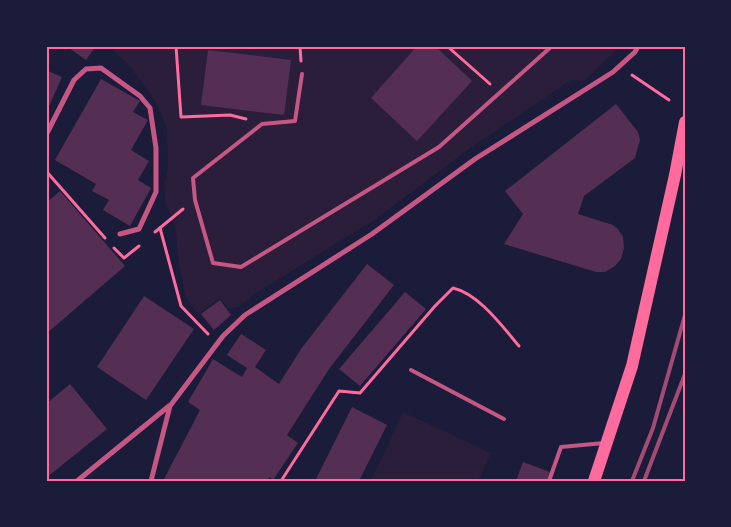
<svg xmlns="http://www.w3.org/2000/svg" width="731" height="527" font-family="Roboto,sans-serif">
	<rect width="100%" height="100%" fill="#1b1b3a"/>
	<g fill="#2a1e3b">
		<path d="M108,46h513l-37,35 -13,-1 -98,66 -96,72 -124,77 -14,12 -10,2 -9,-11 -22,17 -13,-19 -6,-32 -4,-40 -9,-19 -2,-16 4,-23 -1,-38 -12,-27 -26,-36z"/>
		<path d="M403,412l88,41 -13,28h-107z"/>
	</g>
	<g fill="#542f53">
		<path d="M66,46h30l-10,14z"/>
		<path d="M417,46h18l37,35 -55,60 -46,-43z"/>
		<path d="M208,50l83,10 -7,55 -83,-10z"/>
		<path d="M46,70l16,7 -16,36z"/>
		<path d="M101,79l39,22 -7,11 15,8 -17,30 18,11 -11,19 13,8 -21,38 -27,-16 6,-10 -17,-9 4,-7 -41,-24z"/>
		<path d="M616,104l22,28 2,8 -5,18 -51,38 -6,18 35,11 5,4 5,8 1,11 -3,11 -6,7 -10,6h-9l-92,-28 19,-30 -18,-23z"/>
		<path d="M60,191l65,75 -79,68v-131z"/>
		<path d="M367,264l27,21 -65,84 -42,66 11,8 -25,37 -4,-3 -1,4h-105l37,-71 -12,-8 25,-43 29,18 5,-9 -20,-13 14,-21 25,16 -11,17 24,17 22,-35z"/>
		<path d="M405,292l21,17 -66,77 -21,-17z"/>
		<path d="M144,296l50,33 -48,71 -49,-33z"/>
		<path d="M220,300l11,15 -17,15 -13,-16z"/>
		<path d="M70,384l37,45 -61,49v-74z"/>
		<path d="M352,407l35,18 -28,56h-44z"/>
		<path d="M523,462l27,10 -3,9h-31z"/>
	</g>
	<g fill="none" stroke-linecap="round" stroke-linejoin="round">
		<g stroke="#ff6b9d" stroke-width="3">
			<path d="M176,46l5,71 49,-2 16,4"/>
			<path d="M297,46l3,1 1,14"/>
			<path d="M447,46l43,38"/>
			<path d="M632,75l37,25"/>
			<path d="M46,171l59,67"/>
			<path d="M160,228l21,78 27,28"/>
			<path d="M155,232l28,-23"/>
			<path d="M114,248l10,10 15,-12"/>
			<path d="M281,481l58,-90 21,2 75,-87 18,-18c26,6 49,38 66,58"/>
		</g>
		<g stroke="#c65784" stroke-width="4">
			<path d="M302,74l-7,47 -33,3 -69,54 2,22 18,63 28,4 198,-120 113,-101"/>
			<path d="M411,370l93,49"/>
			<path d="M549,481l12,-34 43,-4"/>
		</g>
		<g stroke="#c65784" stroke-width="5">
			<path d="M46,135l28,-55 12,-11 15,-1 39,28 10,12 6,40v44l-17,37 -19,5"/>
			<path d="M77,481l92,-75"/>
			<path d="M151,481l19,-75 53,-70 22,-21 127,-81 103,-75 138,-87 22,-20 3,-6"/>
		</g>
		<path stroke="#ff6b9d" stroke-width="12" d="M594,481l38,-115 43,-191 10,-53"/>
		<g stroke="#a44b75" stroke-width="4">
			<path d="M632,481l21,-53 32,-113"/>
			<path d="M644,481l41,-107"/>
		</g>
	</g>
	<rect width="731" height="527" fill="none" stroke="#1b1b3a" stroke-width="95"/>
	<rect x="48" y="48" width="636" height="432" fill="none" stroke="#ff6b9d" stroke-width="2"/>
</svg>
